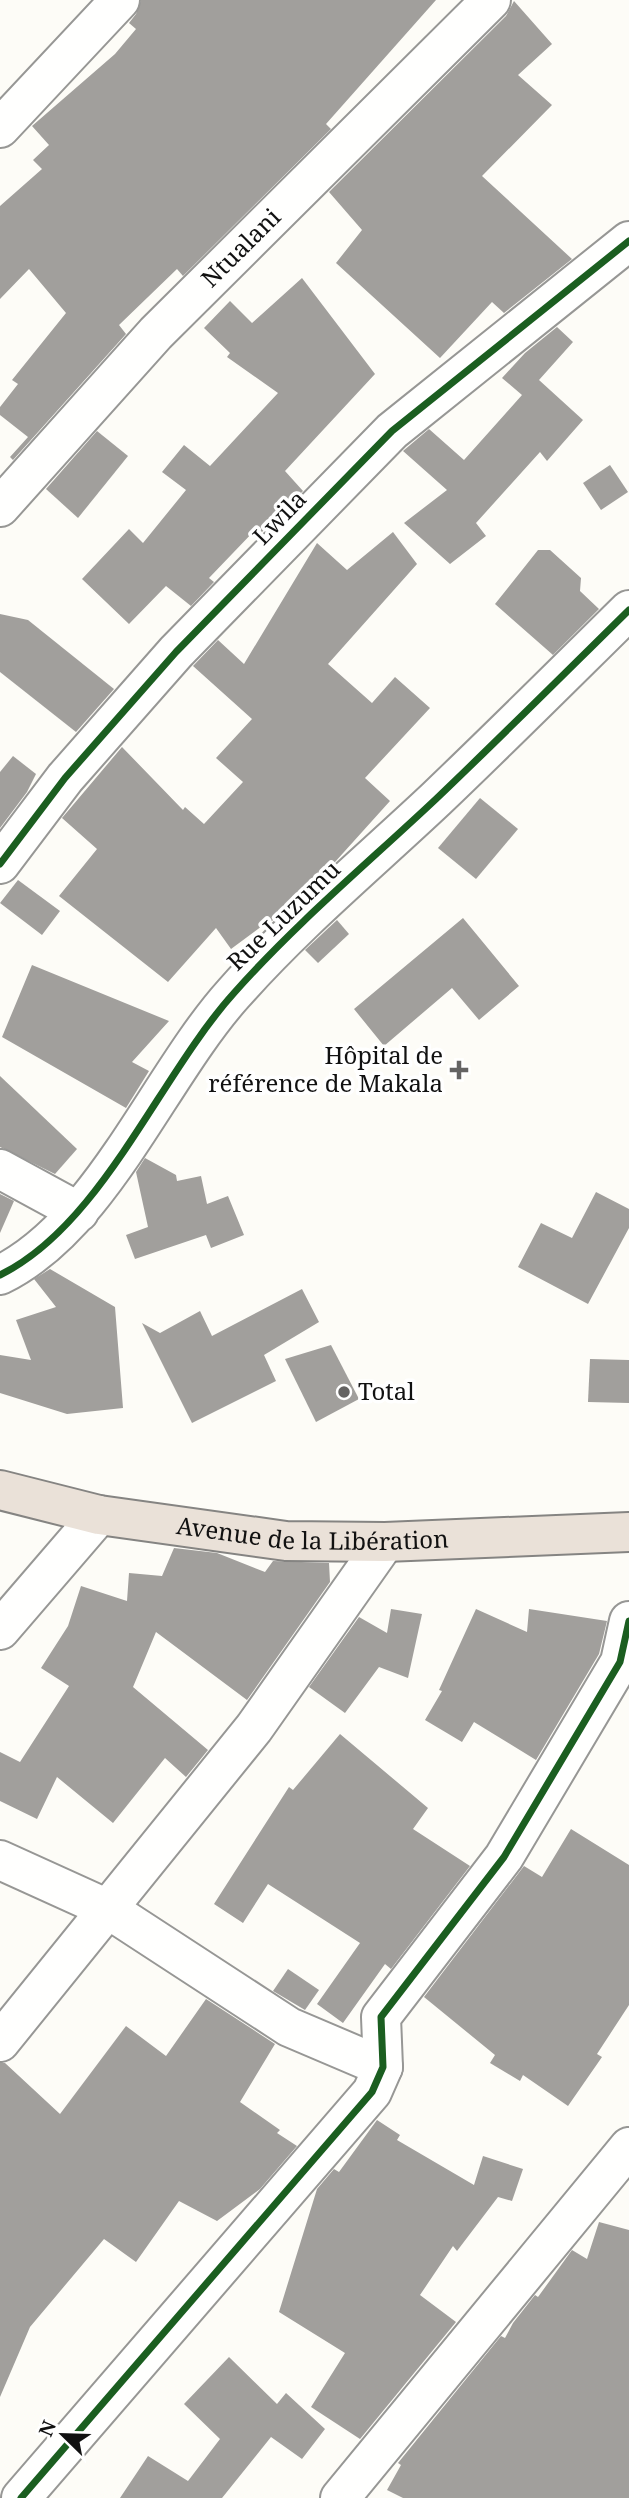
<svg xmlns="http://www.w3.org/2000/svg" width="629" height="2498" font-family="'Noto Serif',serif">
	<rect width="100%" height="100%" fill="#fdfcf7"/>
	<g fill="#a19f9c">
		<path d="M141,0h295l-110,124 5,5 -148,147 -6,-7 -58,56 7,9 -113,126 -3,-3 18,-20 -28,-22v-8l18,-23 -6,-4 54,-67 -37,-44 -29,30v-93l42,-37 -9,-9 16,-15 -17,-19 83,-72 21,-25 -7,-6 7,-9z"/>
		<path d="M514,1l38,43 -34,31 34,30 -70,71 90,83 -68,54 -12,-11 -52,56 -104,-95 26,-33 -33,-38 177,-176z"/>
		<path d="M302,278l73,96 -90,97 18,20 -41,41 -5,-4 -48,50 5,4 -23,24 -25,-20 -37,38 -47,-45 47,-50 14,14 43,-53 -24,-18 22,-27 26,21 68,-73 -51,-36 3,-4 -26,-25 26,-27 22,22z"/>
		<path d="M557,327l16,15 -34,38 44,40 -36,41 -7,-9 -64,71 10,13 -36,28 -46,-41 43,-33 -44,-39 26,-22 35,31 58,-65 -20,-17 23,-25z"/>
		<path d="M97,431l31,25 -50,62 -32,-29z"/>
		<path d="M610,465l18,27 -27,18 -18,-27z"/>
		<path d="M393,532l24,32 -89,100 44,39 23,-26 35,31 -65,70 25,23 -55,61 -63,59 -2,-1 -39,29 -15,-21 -48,54 -109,-86 38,-47 -35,-31 60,-71 61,63 2,-3 19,17 39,-42 -27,-24 36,-39 -59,-53 25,-26 26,24 73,-121 30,27z"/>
		<path d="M538,550h12l31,28 -1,13 19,18 -46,46 -58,-51z"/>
		<path d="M0,614l28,6 86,69 -38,43 -76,-60z"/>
		<path d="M13,756l23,18 -9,18 -27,36v-56z"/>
		<path d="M480,798l38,31 -42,50 -38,-31z"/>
		<path d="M18,880l42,31 -18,24 -42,-32z"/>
		<path d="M463,918l56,68 -40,34 -27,-32 -68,58 -30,-37z"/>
		<path d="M337,920l12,14 -31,29 -13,-13z"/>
		<path d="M32,965l137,56 -37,41 17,9 -23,37 -124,-71z"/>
		<path d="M0,1076l77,73 -22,25 -55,-27z"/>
		<path d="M145,1158l31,17 1,6 24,-5 6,28 21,-8 16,39 -33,13 -5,-13 -71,24 -9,-24 22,-8 -12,-55z"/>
		<path d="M596,1192l33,17v19l-41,76 -70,-37 23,-44 31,15z"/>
		<path d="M0,1194l14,7 -14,32z"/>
		<path d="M50,1269l65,38 8,101 -56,6 -67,-21v-38l31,5 -15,-40 40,-13 -22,-28z"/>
		<path d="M302,1289l17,33 -55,33 12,26 -84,42 -50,-100 18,10 40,-22 12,25z"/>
		<path d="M331,1345l28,54 -43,23 -31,-63z"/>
		<path d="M590,1359l39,1v43l-41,-1z"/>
		<path d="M174,1548l43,5 48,19 8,-11 56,2 1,19 -83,118 -91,-68 -23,55 75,63 -22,27 -21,-19 -52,65 -56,-46 -20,42 -37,-18v-49l20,10 49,-76 -28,-18 27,-42 13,-40 46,15 2,-28 33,3z"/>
		<path d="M391,1609l31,5 -14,64 -29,-11 -34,46 -36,-26 50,-70 28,16z"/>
		<path d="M476,1609l51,23 2,-23 78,12 -8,33 -63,106 -62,-38 -12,20 -37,-22 17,-29 -3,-1z"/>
		<path d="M340,1734l88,74 -15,21 57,37 -79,103 -6,-5 -42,59 -26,-19 43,-61 -92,-59 -25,39 -29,-19 75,-117 4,3z"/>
		<path d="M571,1829l58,36v140l-32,49 5,3 -34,49 -45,-31 -3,6 -30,-18 5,-8 -71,-58 100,-131 18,11z"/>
		<path d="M288,1969l31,21 -14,20 -32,-19z"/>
		<path d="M206,1999l69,45 -35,58 40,28 -3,3 20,13 -37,43 -43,32 -38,-20 -43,61 -32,-23 -74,88 -30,70v-334h5l55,51 66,-88 40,30z"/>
		<path d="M377,2120l23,15 -3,5 77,45 9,-29 40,13 -11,32 -14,-4 -41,54 -4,-5 -33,49 36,27 -96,117 -49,-32 34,-54 -66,-41 38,-123 17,-20 5,3z"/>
		<path d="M599,2222l30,8v268h-226l-16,-8 14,-25 -3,-2 103,-127 4,2 8,-15 22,-28 3,2 34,-47 15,9z"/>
		<path d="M229,2357l48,47 9,-11 39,36 -23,30 -31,-22 -49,61h-102l28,-42 40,25 32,-42 -36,-35z"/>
	</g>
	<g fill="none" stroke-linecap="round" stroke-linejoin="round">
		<g stroke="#979795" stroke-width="42">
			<g id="minor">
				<path d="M0,128l120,-128"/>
				<path id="s1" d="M0,507l156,-174 335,-333"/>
				<path d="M0,864l65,-86 111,-126 216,-221 237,-190"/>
				<path d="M0,1169l79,43"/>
				<path d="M0,1275c102,-50 159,-199 234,-282 62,-70 134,-130 202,-194 65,-62 129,-126 193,-189"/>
				<path d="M0,1630l99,-115"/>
				<path d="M0,1860l108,49 181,118 94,40"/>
				<path d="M0,2042l254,-314 131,-186"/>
				<path d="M21,2498l351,-406 11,-25 -2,-50 123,-160 116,-195 9,-41"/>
				<path d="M340,2498l289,-351"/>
			</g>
		</g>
		<g stroke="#858482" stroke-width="42">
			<g id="highway">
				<path id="s2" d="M0,1490l99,25 187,26 99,1 244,-10"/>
			</g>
		</g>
		<use href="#minor" stroke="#fffffe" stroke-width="38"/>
		<use href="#highway" stroke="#eae1d8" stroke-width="38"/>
		<g stroke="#fff" stroke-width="11">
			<g id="cycleway">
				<path d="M0,864l65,-86 111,-126 216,-221 237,-190"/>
				<path d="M0,1275c102,-50 159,-199 234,-282 62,-70 134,-130 202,-194 65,-62 129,-126 193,-189"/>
				<path d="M21,2498l351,-406 11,-25 -2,-50 123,-160 116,-195 9,-41"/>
			</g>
		</g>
		<use href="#cycleway" stroke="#1b5e20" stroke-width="7"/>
	</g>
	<g fill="#646362" stroke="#fff" stroke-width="2.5">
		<path d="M455.5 1059.5h7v7h7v7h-7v7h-7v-7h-7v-7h7z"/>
		<circle cx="344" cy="1392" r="7"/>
	</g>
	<g text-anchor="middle" stroke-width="7" stroke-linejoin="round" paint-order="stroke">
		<g font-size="24" fill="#111" stroke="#fff">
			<text dy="8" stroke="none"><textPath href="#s1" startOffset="354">Ntualani</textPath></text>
			<text transform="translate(280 518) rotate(-46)" y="8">Lwila</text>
			<text transform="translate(284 916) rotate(-44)" y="8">Rue Luzumu</text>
			<text dy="8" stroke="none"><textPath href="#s2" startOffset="317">Avenue de la Libération</textPath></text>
		</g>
		<g font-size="24" fill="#111" stroke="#fff" text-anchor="end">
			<text x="443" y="1064">Hôpital de<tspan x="443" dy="28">référence de Makala</tspan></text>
			<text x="358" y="1400" text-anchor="start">Total</text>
		</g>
	</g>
	<g transform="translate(63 2435) rotate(293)" stroke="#ffffff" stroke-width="5" paint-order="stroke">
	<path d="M0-5L12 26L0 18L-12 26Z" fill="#111111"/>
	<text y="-10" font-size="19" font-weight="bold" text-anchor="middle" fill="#111111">N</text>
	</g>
</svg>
